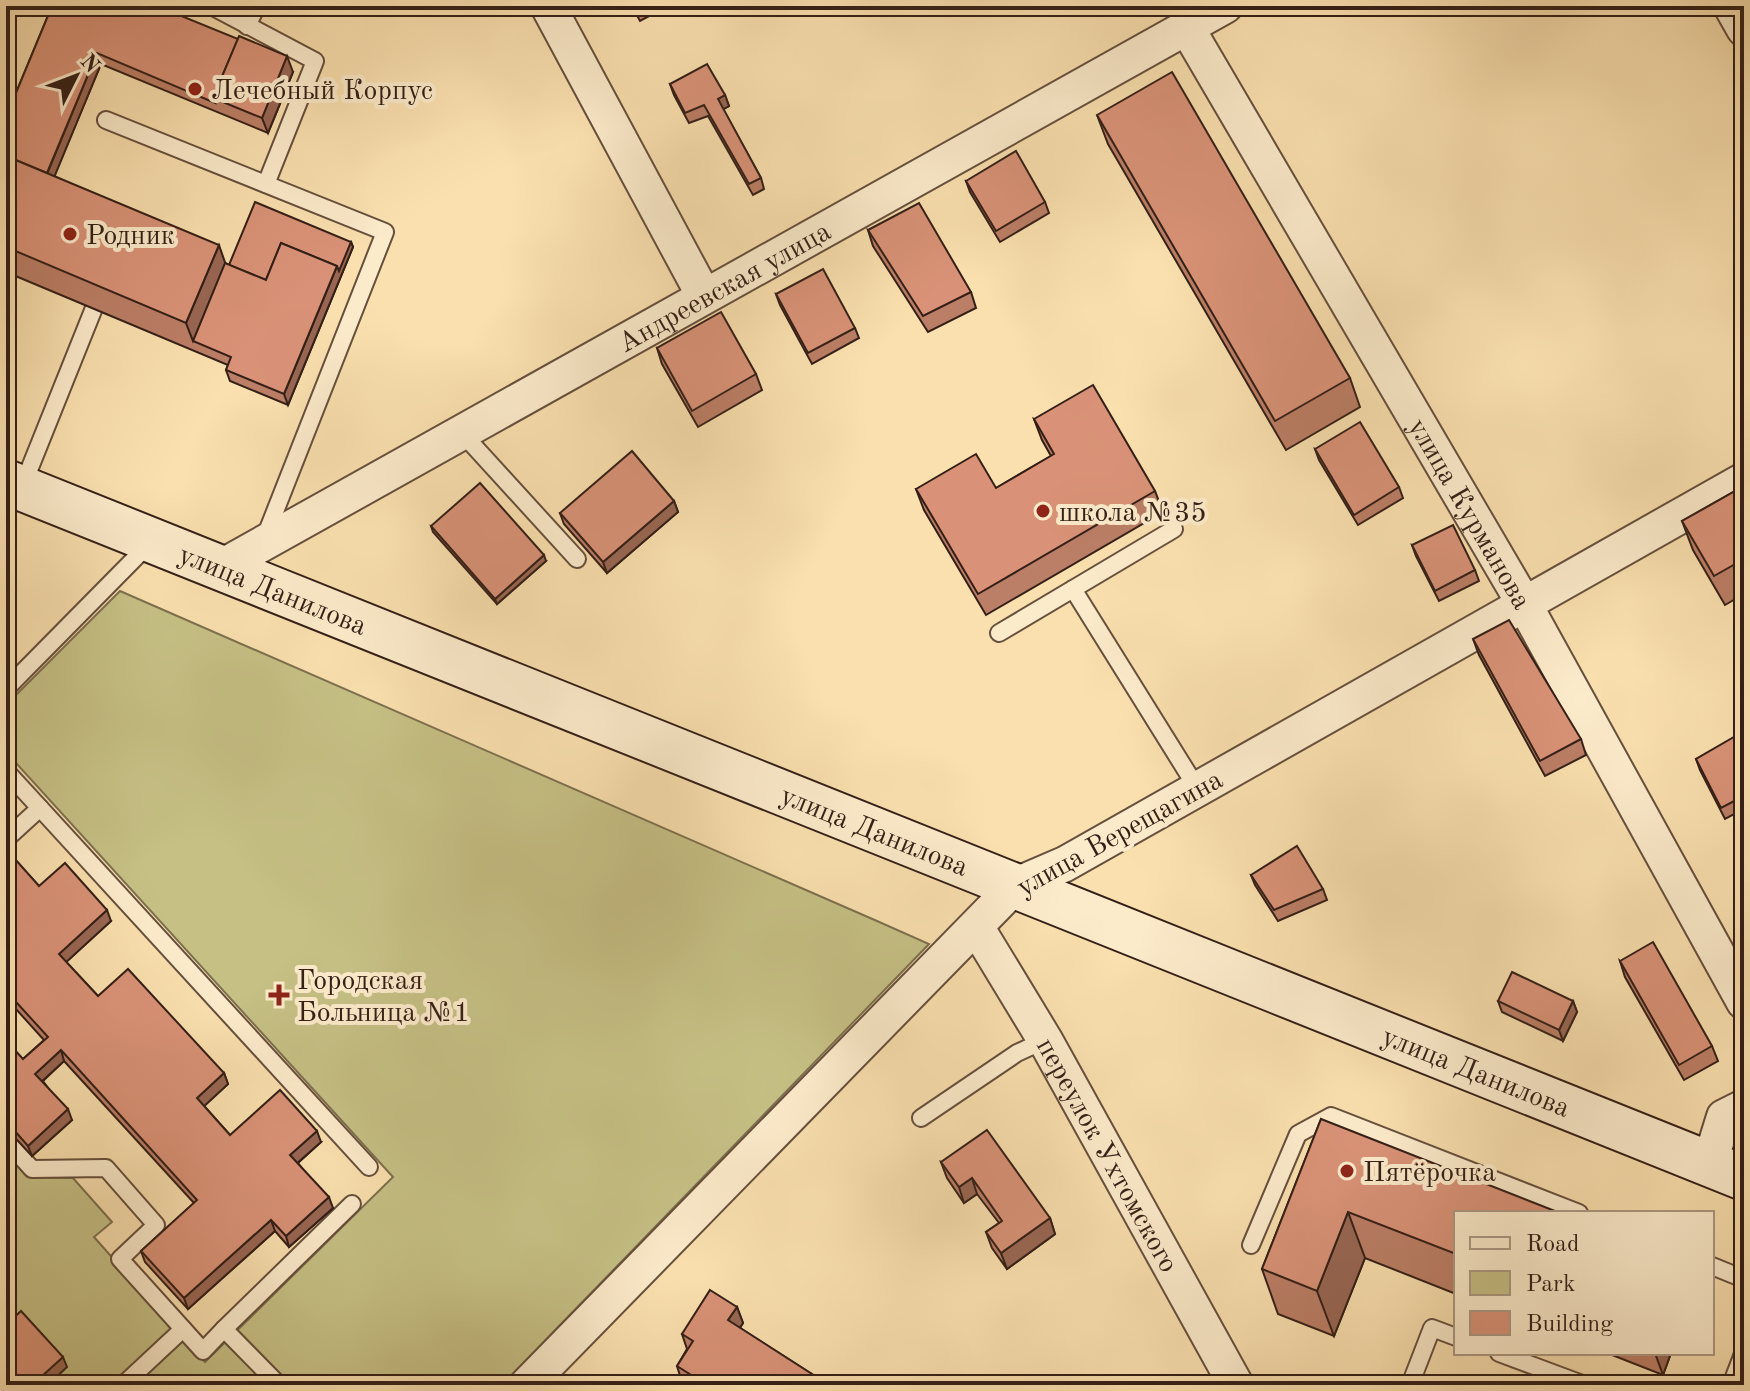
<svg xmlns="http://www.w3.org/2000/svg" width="1750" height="1391" font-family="'Old Standard TT',serif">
	<rect width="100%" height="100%" fill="#fae0af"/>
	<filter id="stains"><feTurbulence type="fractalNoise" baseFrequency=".0025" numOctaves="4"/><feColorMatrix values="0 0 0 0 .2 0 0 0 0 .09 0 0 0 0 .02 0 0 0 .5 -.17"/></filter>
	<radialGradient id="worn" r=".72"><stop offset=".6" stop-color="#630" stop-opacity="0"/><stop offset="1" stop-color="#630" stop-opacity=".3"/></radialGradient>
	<path fill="#c6c085" stroke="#7d704e" stroke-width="2" d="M120,591l757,330 52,23 -427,441h-454l18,-18 -60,-28v-192l28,30 39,1 39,44 -18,15 111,125 188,-185 -387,-425v-47z"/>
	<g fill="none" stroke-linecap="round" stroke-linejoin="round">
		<g stroke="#664f3d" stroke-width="20">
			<g id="lane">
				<path d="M211,6l104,55 -49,123"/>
				<path d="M247,26l10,-20"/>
				<path d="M106,120l279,112 -120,305"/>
				<path d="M462,433l115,126"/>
				<path d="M23,485l71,-177"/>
				<path d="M1073,589l124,199"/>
				<path d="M999,633l175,-104"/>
				<path d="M6,689l145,-147"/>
				<path d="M6,771l34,37 -34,31"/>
				<path d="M40,808l329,359"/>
				<path d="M921,1118l96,-65 28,-13"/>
				<path d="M6,1140l26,29 74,-1 50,57 -36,34 83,92 21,-22"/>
				<path d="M1251,1245l47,-111 33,-18 248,97"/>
				<path d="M1712,1266l32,13"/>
				<path d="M1499,1353l86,32"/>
				<path d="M123,1385l60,-56"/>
				<path d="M279,1385l-55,-56 128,-125"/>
				<path d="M1410,1385l22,-57 24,9"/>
				<path d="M1731,1385l13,-34"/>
			</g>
		</g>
		<g stroke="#664f3d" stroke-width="38">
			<g id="street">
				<path d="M548,6l156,290"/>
				<path d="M1731,6l13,23"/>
				<path id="s1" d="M1187,28l336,574 221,400"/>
				<path id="s2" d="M221,567l1004,-561"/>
				<path id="s3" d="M977,928l68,112 191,345"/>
				<path d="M1710,1162l14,-45 20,-10"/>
				<path d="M527,1385l489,-500 49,-21 679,-384"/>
			</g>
		</g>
		<g stroke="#341f17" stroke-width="48">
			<g id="secondary">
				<path id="s4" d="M6,482l1738,696"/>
			</g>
		</g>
		<use href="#lane" stroke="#fcebcb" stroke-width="16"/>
		<use href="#street" stroke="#fcebcb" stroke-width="34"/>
		<use href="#secondary" stroke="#fcebcb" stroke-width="44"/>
	</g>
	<g fill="#bb7e66" stroke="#341f17" stroke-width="2">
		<path d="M52,6l241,66 -25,61 -167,-69 -47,112 175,89 122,-23 2,5 -65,158 -58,-24 -4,-11 2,-5 -222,-93v-155z"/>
		<path d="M632,6h36l-28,15z"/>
		<path d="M670,84l55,11 4,11 -6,3 38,69 3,11 -11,6 -45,-79 -19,7 -15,-28z"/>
		<path d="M1097,115l253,263 10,29 -74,43 -178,-306z"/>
		<path d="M966,181l79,21 4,11 -49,29 -30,-50z"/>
		<path d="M868,230l103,62 5,16 -48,24 -55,-86z"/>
		<path d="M776,294l79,34 4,10 -47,26 -32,-59z"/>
		<path d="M657,348l99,26 6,16 -64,37 -36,-63z"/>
		<path d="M1034,419l121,72 8,21 -177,103 -62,-105 -8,-21 80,-1 55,-32 -9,-16z"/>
		<path d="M1315,449l84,38 4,11 -45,27 -39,-65z"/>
		<path d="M1744,486v108l-19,11 -32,-55 -11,-29z"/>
		<path d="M674,501l4,11 -71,61 -43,-49 -4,-11z"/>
		<path d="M431,526l115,35 -49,43 -64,-72z"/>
		<path d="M1412,545l63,25 4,11 -40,20 -23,-45z"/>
		<path d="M1473,639l108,100 5,16 -41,21 -66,-121z"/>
		<path d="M1744,742v67l-19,10 -25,-49 -4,-11z"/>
		<path d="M6,851l33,35 72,35 -45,41 32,34 126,77 4,11 -24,22 26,29 91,7 -23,21 35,45 -44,39 -14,-16 -87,78 -43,-47 -4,-11 53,-48 -130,-142 -21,20 29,39 -40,36 -26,-28v-74l17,5 21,-19 -38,-42z"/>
		<path d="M1251,875l72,14 4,11 -49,21 -23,-36z"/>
		<path d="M1620,961l92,85 6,15 -34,19 -59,-103z"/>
		<path d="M1498,1001h75l4,11 -14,29 -61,-29z"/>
		<path d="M1321,1119l135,94v81l-91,-36 -31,78 -56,-22 -16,-45z"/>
		<path d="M941,1162l109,56 5,16 -48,35 -15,-21 -6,-16 13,-9 -22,-29 -13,9 -17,-25z"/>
		<path d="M737,1307l6,16 -3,5 89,57h-141l-6,-3 -5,-16 10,-17 -5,-15z"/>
		<path d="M1607,1353h64l-8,22z"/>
	</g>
	<g fill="#986653" stroke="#341f17" stroke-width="2">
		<path d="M97,53l4,11 -55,133 -4,-11z"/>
		<path d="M287,56l6,16 -25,61 -6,-15z"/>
		<path d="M725,95l4,11 -7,4 -4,-11z"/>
		<path d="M351,242l2,5 -65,158 -4,-11 53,-128z"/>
		<path d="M219,245l10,29 -36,67 -7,-18z"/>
		<path d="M674,501l4,11 -71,61 -4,-11z"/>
		<path d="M544,555l2,6 -49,43 -2,-5z"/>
		<path d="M107,910l4,11 -48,44 -4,-11z"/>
		<path d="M1573,1001l4,11 -14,29 -4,-11z"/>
		<path d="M61,1050l3,11 -25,23 -4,-10z"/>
		<path d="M224,1073l4,11 -27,25 -4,-11z"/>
		<path d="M68,1109l4,11 -40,36 -4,-10z"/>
		<path d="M317,1131l4,11 -27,24 -4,-11z"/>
		<path d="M972,1178l5,16 -13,9 -5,-16z"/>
		<path d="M329,1197l4,11 -44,39 -3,-11z"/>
		<path d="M1348,1212l17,46 -31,78 -17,-45z"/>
		<path d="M1050,1218l5,16 -48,35 -6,-16z"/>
		<path d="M271,1220l4,11 -87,78 -4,-11z"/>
		<path d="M737,1307l6,16 -9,13 -6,-16z"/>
		<path d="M1655,1353h16l-8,22z"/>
		<path d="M63,1357l4,10 -19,18h-16z"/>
	</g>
	<g fill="#d99277" stroke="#341f17" stroke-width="2">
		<path d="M52,6h105l81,33 -25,59 2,5 -118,-50 -50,120 -41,-17v-39z"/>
		<path d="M239,36l48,20 -25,62 -49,-20z"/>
		<path d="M707,64l18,31 -7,4 43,79 -12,6 -45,-79 -19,8 -15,-29z"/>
		<path d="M1172,72l178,306 -75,43 -178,-306z"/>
		<path d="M1016,151l29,51 -49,29 -30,-50z"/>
		<path d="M6,156l213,89 -33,78 -180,-76z"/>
		<path d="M255,202l96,40 -12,29 -2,-5 -56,-23 -15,37 -37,-15z"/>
		<path d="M919,203l52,89 -48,24 -55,-86z"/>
		<path d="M281,243l56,23 -53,128 -58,-24 5,-13 -38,-16 32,-78 41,17z"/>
		<path d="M823,269l32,59 -47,25 -32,-59z"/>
		<path d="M721,312l35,62 -64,37 -35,-63z"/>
		<path d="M1093,385l62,106 -177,103 -62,-105 60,-35 20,34 58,-34 -20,-35z"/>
		<path d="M1360,422l39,65 -45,28 -39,-66z"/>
		<path d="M632,451l42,50 -71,61 -43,-49z"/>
		<path d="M480,483l64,72 -49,44 -64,-73z"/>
		<path d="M1744,486v73l-30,17 -32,-55z"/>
		<path d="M1453,525l22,45 -40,21 -23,-46z"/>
		<path d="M1509,620l72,119 -41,22 -67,-122z"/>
		<path d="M1739,734l5,8v66l-4,-10 -19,10 -25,-49z"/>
		<path d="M1297,846l26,43 -49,21 -23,-35z"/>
		<path d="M7,850l32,36 26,-23 42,47 -48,44 39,42 30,-27 96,104 -27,25 33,37 50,-45 37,41 -27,24 39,42 -43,39 -15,-16 -87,78 -43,-47 56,-51 -136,-150 -26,24 33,35 -40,37 -22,-25v-67l7,-6 10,11 25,-22 -42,-46v-140z"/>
		<path d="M1653,942l59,104 -33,19 -59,-104z"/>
		<path d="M1512,972l61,29 -14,29 -61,-29z"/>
		<path d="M1321,1119l239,94h-104v41l-108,-42 -31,79 -55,-22z"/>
		<path d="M987,1130l63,88 -49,35 -15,-21 16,-11 -30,-43 -13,9 -18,-25z"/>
		<path d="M710,1290l27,17 -9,13 101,65h-122l-30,-19 16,-25 -11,-7z"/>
		<path d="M21,1311l42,46 -31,28h-26v-60z"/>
		<path d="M842,1377l13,8h-18z"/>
	</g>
	<g fill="#8f2418" stroke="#fcebcb" stroke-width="3">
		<circle cx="195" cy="89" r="8"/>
		<circle cx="70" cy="234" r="8"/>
		<circle cx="1043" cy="511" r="8"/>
		<path d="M275 983h8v8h8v8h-8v8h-8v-8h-8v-8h8z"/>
		<circle cx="1347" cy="1171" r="8"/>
	</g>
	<g text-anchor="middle" stroke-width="8" stroke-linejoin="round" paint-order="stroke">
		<g font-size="28" fill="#341f17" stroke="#fcebcb" text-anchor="start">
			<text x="211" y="99">Лечебный Корпус</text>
			<text x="86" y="244">Родник</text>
			<text x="1059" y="521">школа №35</text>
			<text x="297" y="989">Городская<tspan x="297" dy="32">Больница №1</tspan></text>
			<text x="1363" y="1181">Пятёрочка</text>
		</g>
		<g font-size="28" fill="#341f17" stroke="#fcebcb">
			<text dy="10" stroke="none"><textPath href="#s2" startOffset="576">Андреевская улица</textPath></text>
			<text dy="10" stroke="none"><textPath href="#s1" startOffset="562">улица Курманова</textPath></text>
			<text dy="10" stroke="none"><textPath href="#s4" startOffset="288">улица Данилова</textPath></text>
			<text dy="10" stroke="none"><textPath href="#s4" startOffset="936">улица Данилова</textPath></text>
			<text transform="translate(1119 832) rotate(-29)" y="10">улица Верещагина</text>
			<text dy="10" stroke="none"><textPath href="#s4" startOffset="1584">улица Данилова</textPath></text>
			<text dy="10" stroke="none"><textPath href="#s3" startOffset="262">переулок Ухтомского</textPath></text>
		</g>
	</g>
	<rect width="1750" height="1391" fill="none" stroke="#fae0af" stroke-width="32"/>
	<rect x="8" y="8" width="1734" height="1375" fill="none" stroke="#341f17" stroke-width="4"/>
	<rect x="16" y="16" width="1718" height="1359" fill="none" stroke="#341f17" stroke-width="2"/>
	<rect x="1454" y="1211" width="260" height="144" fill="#fcebcb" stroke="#ac9983" stroke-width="2"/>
	<rect x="1470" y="1237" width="40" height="12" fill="#fcebcb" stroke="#ac9983" stroke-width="2"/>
	<text x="1526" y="1251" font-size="24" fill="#341f17">Road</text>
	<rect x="1470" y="1271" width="40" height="24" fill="#c6c085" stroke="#ac9983" stroke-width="2"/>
	<text x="1526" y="1291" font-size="24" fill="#341f17">Park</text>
	<rect x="1470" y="1311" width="40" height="24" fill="#d99277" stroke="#ac9983" stroke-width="2"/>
	<text x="1526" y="1331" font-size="24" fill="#341f17">Building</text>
	<g transform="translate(76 76) rotate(48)" stroke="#fcebcb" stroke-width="6" paint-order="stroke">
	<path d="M0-6L14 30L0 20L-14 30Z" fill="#341f17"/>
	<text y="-12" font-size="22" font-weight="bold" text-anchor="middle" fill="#341f17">N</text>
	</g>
	<rect width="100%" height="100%" filter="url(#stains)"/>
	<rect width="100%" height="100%" fill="url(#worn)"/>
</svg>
